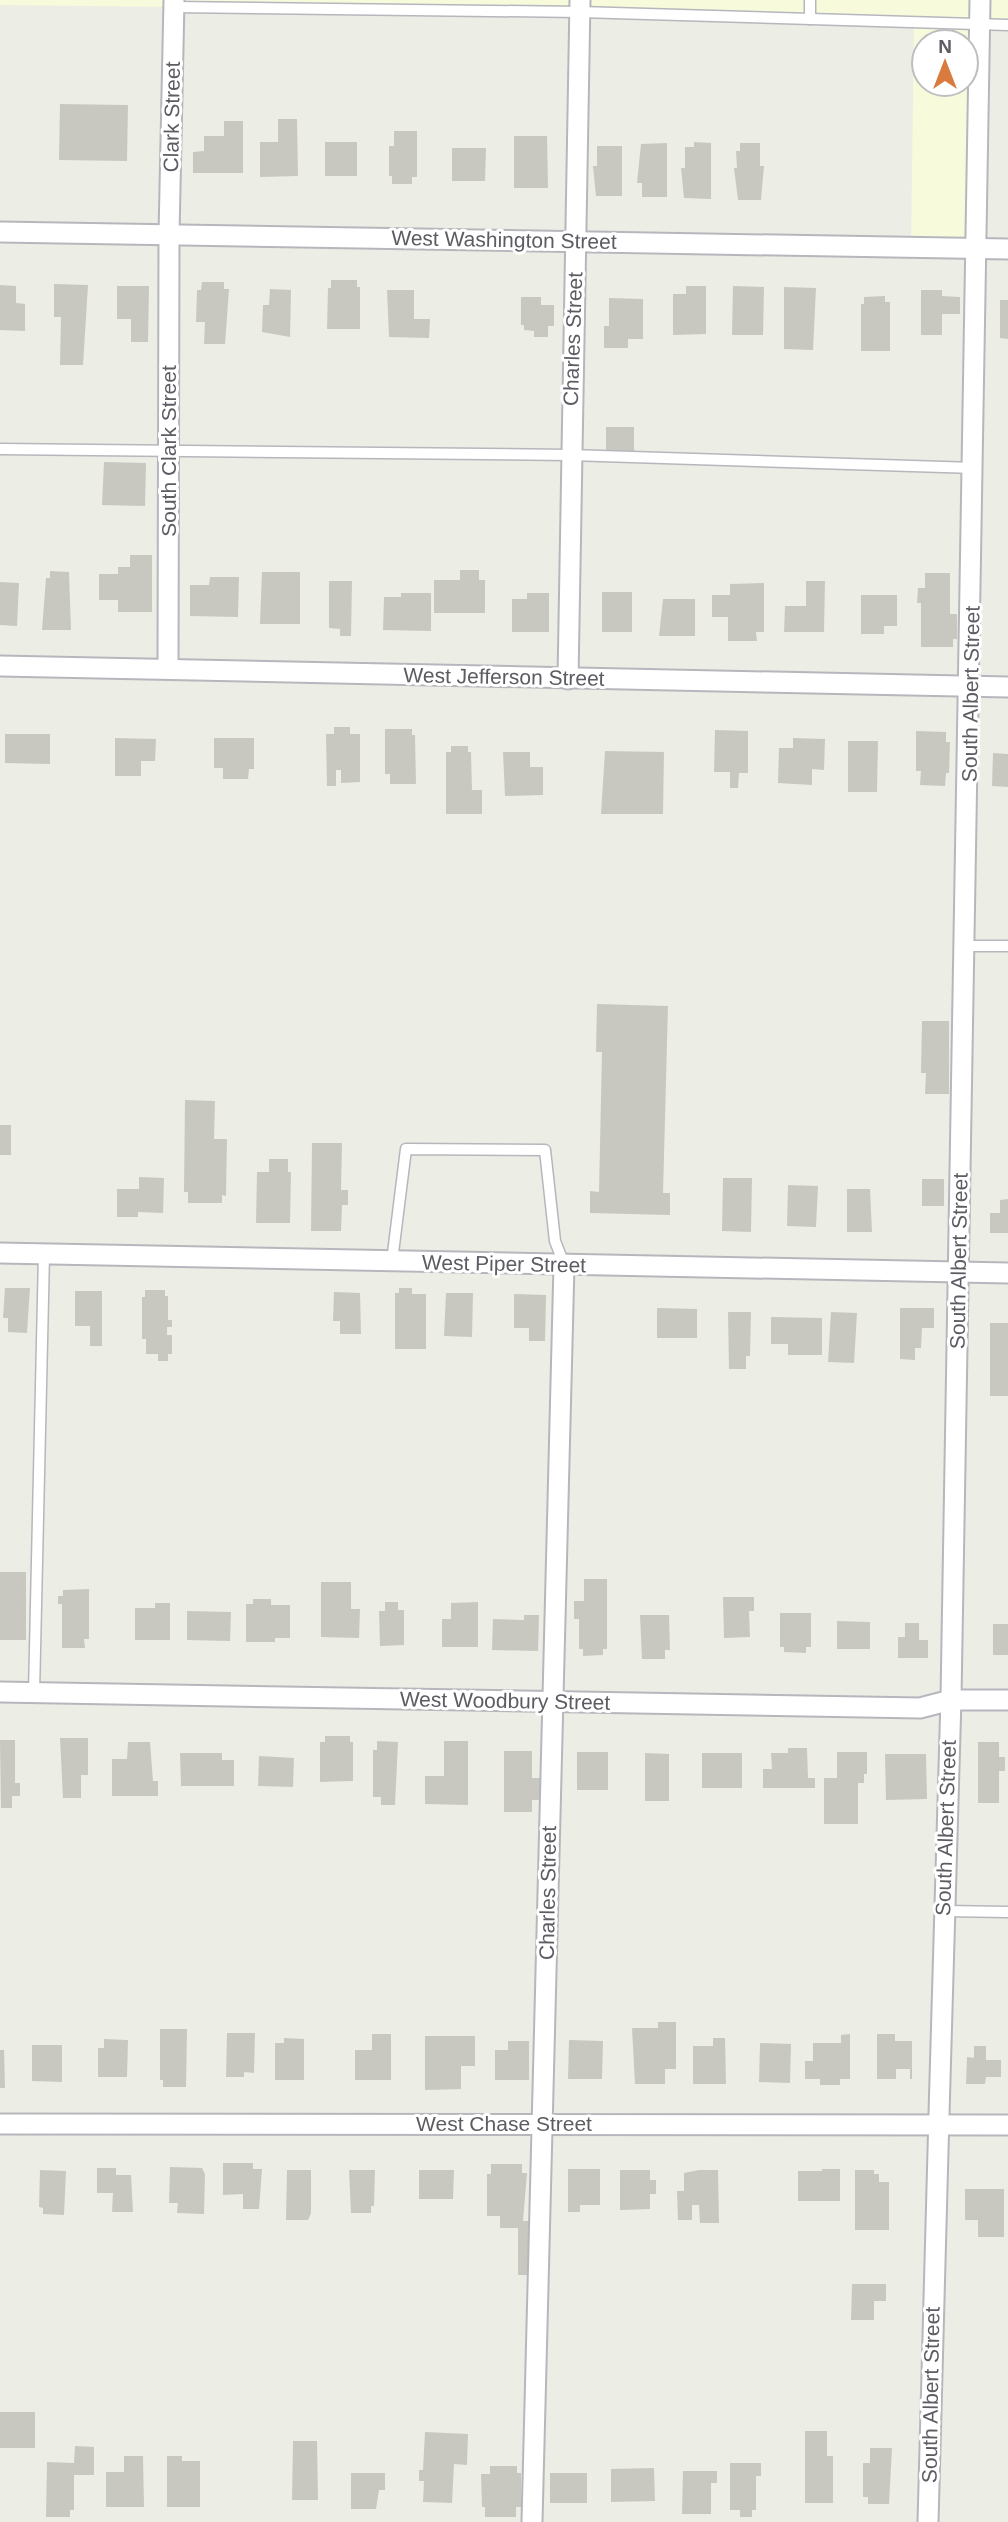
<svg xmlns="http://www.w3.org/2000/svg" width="1008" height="2522" font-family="Helvetica,sans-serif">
	<rect width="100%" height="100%" fill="#ecede4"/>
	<path fill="#f8fadc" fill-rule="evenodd" d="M0,0h1008v25h-27l-4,224 -66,-1 3,-225 -334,-11 -580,-7zM924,42h42v42h-42z"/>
	<g fill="#c9c8c0">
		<path d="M60,104l68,1 -1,56 -68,-1z"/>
		<path d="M278,119h19l1,57 -38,1v-35h18z"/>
		<path d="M224,121h19v52h-50v-21l11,-1v-15h20z"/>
		<path d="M394,131h23v46h-5v7h-20v-8h-3v-30h5z"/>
		<path d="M514,136h33l1,52h-34z"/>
		<rect x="325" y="142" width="32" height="34"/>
		<path d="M694,142l17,1v56l-27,-1 -3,-30h4v-21h9z"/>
		<path d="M667,143v54h-25v-14h-5l4,-39z"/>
		<path d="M740,143h20v23h4l-3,34h-23l-4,-32h3l-1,-17h4z"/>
		<path d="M597,146h25v50h-26l-3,-30h4z"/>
		<path d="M452,148h34l-1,33h-33z"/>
		<path d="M331,280h26v7h3v42h-33l1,-41h3z"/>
		<path d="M202,282h22v7h5l-4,55h-21l1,-22h-9l1,-32h4z"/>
		<path d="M54,284l34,1 -5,80h-23l1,-48h-7z"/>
		<path d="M0,285l16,1v17l9,1v27l-25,-1z"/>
		<path d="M117,286h32l-1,56h-17v-23h-14z"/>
		<path d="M686,286h20v48l-33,1v-41h13z"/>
		<path d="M733,286l31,1 -1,48h-31z"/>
		<path d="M784,287l32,1 -3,62 -29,-1z"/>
		<path d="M270,289l21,1 -1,47 -28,-5 1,-27h6z"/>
		<path d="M387,290h27v29h16l-1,19 -40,-1z"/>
		<path d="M921,290h21v6l18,1v17h-18v21h-21z"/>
		<path d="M885,296v6h5v49h-29v-47h3v-7z"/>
		<path d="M521,297h20v8h13v21h-6v11h-14v-6l-10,-1v-5h-3z"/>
		<path d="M609,298l34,1v40h-15v9h-24v-22h5z"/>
		<path d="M1000,300h8v39l-8,-1z"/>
		<rect x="606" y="427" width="28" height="27"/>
		<path d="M104,462l42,1 -1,43 -43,-1z"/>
		<path d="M130,555h22v57h-34v-12h-19v-26h19v-7h12z"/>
		<path d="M460,570h19v10h6v33h-51v-33h26z"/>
		<path d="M50,571l19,1 2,58h-29l4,-52h4z"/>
		<path d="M262,572h38v52h-40z"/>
		<path d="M925,573h25v41h7v25h-4v8h-32v-44h-4l1,-15h7z"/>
		<path d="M210,577h29l-1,40 -48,-1v-31h19z"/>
		<path d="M329,581h23l-1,55h-11v-7l-11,-1z"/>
		<path d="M806,581h19l-1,51h-40l1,-26h21z"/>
		<path d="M0,582l19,1 -2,43 -17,-1z"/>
		<path d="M764,583v49h-8l1,9h-29v-24h-16v-22h18v-11z"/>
		<rect x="602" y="592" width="30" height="40"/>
		<path d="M401,593h30v38l-48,-1 1,-33h17z"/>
		<path d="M527,593h22v39h-37v-33h15z"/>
		<path d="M861,595h36v31h-13v8h-23z"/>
		<path d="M663,599h32v37h-36z"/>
		<path d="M334,727h16v7h10v48l-19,1v-13h-5v16h-9l-1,-52h8z"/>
		<path d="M385,729h27v6h3l1,49h-26v-10h-5z"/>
		<path d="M715,730l33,1v42h-9l-1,15h-8v-16h-16z"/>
		<path d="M916,731l30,1v10h4l-1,31h-3l-1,13 -25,-1 1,-14h-5z"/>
		<path d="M5,734h45v30l-45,-1z"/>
		<path d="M115,738l41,1 -1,22h-14v15h-26z"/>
		<path d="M214,738h40v31h-5l-1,10h-25v-11h-9z"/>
		<path d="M793,738l32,1 -1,31 -12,-1v16l-34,-2 1,-35h14z"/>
		<path d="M848,741h30l-1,51h-29z"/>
		<path d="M451,746h17v6h3l1,38h10v24h-36v-62h5z"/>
		<path d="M605,751l59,1 -1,62h-62z"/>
		<path d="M503,752h27v15h13v28l-38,1z"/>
		<path d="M993,753l15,1v33l-16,-1z"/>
		<path d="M597,1004l71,2 -5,187h7v22l-80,-2v-22l9,1 3,-140h-6z"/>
		<path d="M922,1021h27v73h-24l1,-21h-5z"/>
		<path d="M185,1100l30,1 -1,38h13l-1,57 -4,-1v8h-34v-11h-4z"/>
		<rect x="0" y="1125" width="11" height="30"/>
		<path d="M312,1143h30l-1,47h7v15h-6l-1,26h-30z"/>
		<path d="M269,1159h19v13h3l-1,51h-34l1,-51h12z"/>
		<path d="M139,1177l25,1 -1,35 -25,-1v5h-21v-28h22z"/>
		<path d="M723,1178h29l-1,54 -29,-1z"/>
		<rect x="922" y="1179" width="22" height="27"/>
		<path d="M788,1185l30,1 -2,41 -29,-1z"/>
		<path d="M847,1189h23l2,43h-25z"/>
		<path d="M1008,1199v34h-18v-20h10v-13z"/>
		<path d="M5,1288h25l-3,45 -19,-1v-14h-5z"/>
		<path d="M399,1288h13v6h14v55h-31v-56h4z"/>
		<path d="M145,1290h20v6h3v24h4v7h-5v8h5v19h-4v7h-10v-7h-12v-15h-4v-42h3z"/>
		<path d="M75,1291h27v55h-12v-20h-15z"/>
		<path d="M334,1292l26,1 1,41h-21v-13h-7z"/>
		<path d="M446,1293h27l-1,44 -28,-1z"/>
		<path d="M514,1294l32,1 -1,46h-16v-13h-15z"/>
		<path d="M657,1308l40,1v29h-40z"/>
		<path d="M900,1308h34v20h-12l-1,20h-6v12l-15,-1z"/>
		<path d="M728,1312h23l-1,44h-4v13h-17z"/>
		<path d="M831,1312l26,1 -3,50 -26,-1z"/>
		<path d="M771,1317l51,1v37h-34v-11h-17z"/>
		<rect x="990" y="1323" width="18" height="73"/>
		<rect x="0" y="1572" width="26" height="68"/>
		<path d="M584,1579h23v70h-4v6l-20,1v-7h-4v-30h-5v-18h10z"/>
		<path d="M321,1582h30v27h9l-1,29 -38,-1z"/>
		<path d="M89,1589v50h-5l1,9h-23v-44h-4v-8h5v-6z"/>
		<path d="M723,1597h31v14h-5l1,26 -26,1z"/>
		<path d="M253,1599h18v6h19v33h-15v4h-29v-38h7z"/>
		<path d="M385,1602h13v8h6v35l-24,1 -1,-35h6z"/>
		<path d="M478,1602v45h-36v-28h9v-16z"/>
		<path d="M155,1603h15v37h-35v-32h20z"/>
		<path d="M187,1611l44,1 -1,29 -43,-1z"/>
		<path d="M780,1613h31v34h-5v6l-22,-1v-5h-4z"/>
		<path d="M524,1615h15l-1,36 -46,-1 1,-31 31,1z"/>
		<path d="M640,1615h29l1,35h-5v9h-23z"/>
		<path d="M837,1621l33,1v27h-33z"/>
		<path d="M905,1623h14v17h9v18h-30v-21h7z"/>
		<rect x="993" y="1624" width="15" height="31"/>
		<path d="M325,1736h25v6h3v39l-33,1v-40h5z"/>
		<path d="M60,1738h28v37h-7v23h-18z"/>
		<path d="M0,1740h15v43h5v13h-8v12h-11z"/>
		<path d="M377,1741l21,1 -3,63h-14v-8h-8v-47h4z"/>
		<path d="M444,1741h24v64l-43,-1v-28h19z"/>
		<path d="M128,1742h22l3,39h5v15h-46v-37h15z"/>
		<path d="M978,1742h21v15h6v14h-6v32h-21z"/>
		<path d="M788,1748h19l1,30h7v10h-52v-19h9l-1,-16h17z"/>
		<path d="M504,1751h28v27h8v22h-8v12h-28z"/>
		<rect x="577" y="1752" width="31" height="38"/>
		<path d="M837,1752h30v22h-3v9h-6v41h-34v-46h13z"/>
		<path d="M180,1753h42v7h12v26h-53z"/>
		<path d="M645,1753l24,1v47h-24z"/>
		<rect x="702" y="1753" width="40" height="35"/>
		<path d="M885,1754h41l1,45 -41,1z"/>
		<path d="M259,1756l35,2 -1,29 -35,-1z"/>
		<path d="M658,2022h18v47h-11v15h-30l-3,-56h26z"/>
		<path d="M160,2029h27l-1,58h-23v-7h-3z"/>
		<path d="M227,2033h28l-1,40 -10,-1v5h-18z"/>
		<path d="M372,2034h19v46h-36v-30h17z"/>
		<path d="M850,2034v45h-10v6h-20v-6h-15v-18h8v-18h28v-8z"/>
		<path d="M877,2034h18v7h17v38h-2v-10h-14v10h-19z"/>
		<path d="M425,2036h50v30h-14v23l-36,1z"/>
		<path d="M284,2038l20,1v41h-29v-37h9z"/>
		<path d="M713,2038h12l1,46h-33v-38h20z"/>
		<path d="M104,2039l24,1 -1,37h-29v-29h6z"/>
		<path d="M569,2040l34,1 -1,38h-34z"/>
		<path d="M508,2041h21v39h-34v-30h13z"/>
		<path d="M760,2043l31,1 -1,39 -31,-1z"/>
		<path d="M32,2045h30v37l-30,-1z"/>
		<path d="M974,2046h12v14h15v17h-15l-1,7h-19l1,-27 7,1z"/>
		<path d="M0,2050h4l1,38h-5z"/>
		<path d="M223,2163h30v6h9l-3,40h-16v-15l-20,1z"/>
		<path d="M491,2164h31v9h5l-4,48h14l-3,54h-16v-47h-18v-12h-13v-42h4z"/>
		<path d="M170,2167l32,1 3,6 -1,40 -27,-1 1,-10h-9z"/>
		<path d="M97,2168h19v7h15l2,37h-21l1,-19h-16z"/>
		<path d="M568,2169h32v36h-20v7h-12z"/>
		<path d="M822,2169h18v32h-42v-30h24z"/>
		<path d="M40,2170l26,1 -2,44 -21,-1v-6l-4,-1z"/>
		<path d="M287,2170h24v43l-3,7h-22z"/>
		<path d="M349,2170h26l-1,36h-3v7h-20z"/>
		<path d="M419,2170h35l-1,29h-34z"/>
		<path d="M620,2170h30v10h6v14h-6v15l-30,1z"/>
		<path d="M699,2170h19l1,53h-19l-1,-18h-7v15h-14l-1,-29h7v-18z"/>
		<path d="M855,2170h19v4h5v8h10v48h-34z"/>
		<path d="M965,2189h39v48h-26v-17h-13z"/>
		<path d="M852,2284h34v17h-12v19h-23z"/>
		<rect x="0" y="2412" width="35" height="36"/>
		<path d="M805,2431h22v25h6v47h-28z"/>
		<path d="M425,2432l43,2 -1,31 -13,-1 -2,39 -29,-1 1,-21h-5v-11h4z"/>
		<path d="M293,2441h24l1,59h-26z"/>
		<path d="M75,2446l19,1v28h-20v35h-4v7h-24l1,-55 27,1z"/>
		<path d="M870,2448h22l-3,56h-21v-7h-5v-34h7z"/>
		<path d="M124,2456h19l1,51h-38v-35h18z"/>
		<path d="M167,2456h15v5h18v46h-33z"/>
		<path d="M730,2463h31v13h-5v34h-4v7h-12v-7h-10z"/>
		<path d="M490,2466h27v7h4v34h-5v10h-31v-10h-3l-1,-33h9z"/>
		<path d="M654,2468l1,33 -44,1v-33z"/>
		<path d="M683,2471h34v12h-6v31h-29z"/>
		<path d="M351,2473h34v17h-6l-3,19h-25z"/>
		<rect x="550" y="2473" width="37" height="30"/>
	</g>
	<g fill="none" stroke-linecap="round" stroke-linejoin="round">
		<g stroke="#b6b7bd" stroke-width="13">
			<g id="service">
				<path d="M810,0v19"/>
				<path d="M174,7l406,5 428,13"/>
				<path d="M0,449l570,6 405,13"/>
				<path d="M966,946h42"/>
				<path d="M392,1261l14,-112 139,1 10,91 9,23"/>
				<path d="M34,1693l10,-439"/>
				<path d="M944,1911l64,1"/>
			</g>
		</g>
		<g stroke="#b6b7bd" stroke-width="23">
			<g id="minor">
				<path d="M0,232l1008,17"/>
				<path d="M0,666l1008,21"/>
				<path d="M168,668l1,-433 5,-235"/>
				<path d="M568,679l12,-679"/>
				<path d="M0,1253l1008,20"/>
				<path d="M0,1692l920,16 31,-8h57"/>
				<path d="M0,2124l1008,1"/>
				<path d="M532,2522l32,-1257"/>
				<path d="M928,2522c6,-275 16,-549 23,-824 15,-566 22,-1132 29,-1698"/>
			</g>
		</g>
		<use href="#service" stroke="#fff" stroke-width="10"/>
		<use href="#minor" stroke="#fff" stroke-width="19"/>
	</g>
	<g text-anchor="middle" stroke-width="6" stroke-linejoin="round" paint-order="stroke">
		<g font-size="21" fill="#5c5d63" stroke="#fff">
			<text transform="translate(172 117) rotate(-89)" y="7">Clark Street</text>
			<text transform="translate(504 240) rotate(1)" y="7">West Washington Street</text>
			<text transform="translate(573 339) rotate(-88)" y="7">Charles Street</text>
			<text transform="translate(169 451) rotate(-90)" y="7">South Clark Street</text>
			<text transform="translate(504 677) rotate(1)" y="7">West Jefferson Street</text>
			<text transform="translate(971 694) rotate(-89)" y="7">South Albert Street</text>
			<text transform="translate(959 1261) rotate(-89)" y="7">South Albert Street</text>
			<text transform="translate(504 1264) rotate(1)" y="7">West Piper Street</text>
			<text transform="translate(505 1701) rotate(1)" y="7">West Woodbury Street</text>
			<text transform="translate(946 1828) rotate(-88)" y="7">South Albert Street</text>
			<text transform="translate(548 1893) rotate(-89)" y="7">Charles Street</text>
			<text x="504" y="2131">West Chase Street</text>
			<text transform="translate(931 2395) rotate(-89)" y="7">South Albert Street</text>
		</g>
	</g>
	<g transform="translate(945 63)"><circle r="33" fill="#ffffff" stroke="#bebec1" stroke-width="2"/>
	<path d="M0-5L12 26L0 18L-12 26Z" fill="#d97a3e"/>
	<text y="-10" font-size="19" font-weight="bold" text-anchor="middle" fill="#5c5d63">N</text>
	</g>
</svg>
